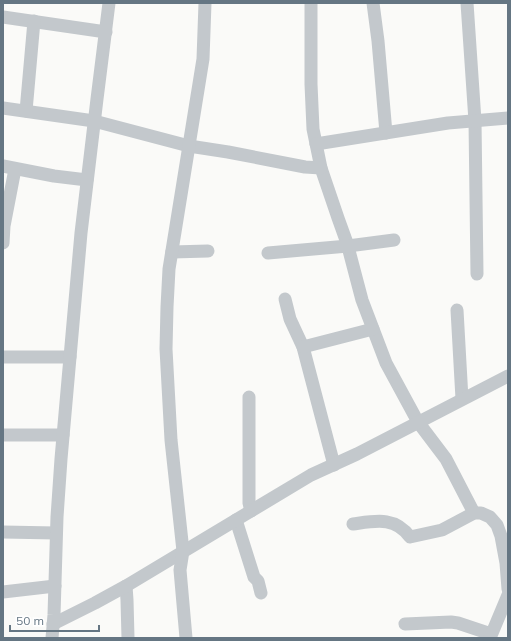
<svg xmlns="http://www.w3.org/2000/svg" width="511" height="641" font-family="Mulish,sans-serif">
	<rect width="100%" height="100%" fill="#fafaf8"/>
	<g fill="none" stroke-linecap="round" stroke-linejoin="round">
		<g stroke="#c3c8cc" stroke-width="13">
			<path d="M311,3v81l2,45 8,39 17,50 9,25 15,57 24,63 32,59 28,37 28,54"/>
			<path d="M373,3l5,38 8,92"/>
			<path d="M467,3l8,118 2,153"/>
			<path d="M3,17l103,15"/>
			<path d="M3,108l91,13 95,25 39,6 77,15 16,1"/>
			<path d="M26,111l8,-90"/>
			<path d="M316,144l132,-21 60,-5"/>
			<path d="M3,166l51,10 33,4"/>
			<path d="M3,243l1,-17 11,-57"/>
			<path d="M172,252l36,-1"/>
			<path d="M268,253l80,-7 46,-6"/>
			<path d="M285,299l5,20 13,28 31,118"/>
			<path d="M457,310l5,89"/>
			<path d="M303,347l70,-18"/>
			<path d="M3,357h67"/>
			<path d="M249,397v106l2,8"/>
			<path d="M3,435h60"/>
			<path d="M236,520l18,57 4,4 3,12"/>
			<path d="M353,524c22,-3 42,-8 57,13l32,-7 32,-17h7l9,4 7,8 4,11 5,27 2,26"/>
			<path d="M3,532l53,1"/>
			<path d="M126,586l1,14 1,38"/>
			<path d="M3,592l52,-6"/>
			<path d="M53,624l42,-21 31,-17 185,-111 46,-21 151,-78"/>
			<path d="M405,624l46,-2 7,1 33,11"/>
			<path d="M52,638l2,-23 3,-98 4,-58 20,-226 16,-134 12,-96"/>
			<path d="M186,638l-6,-68 3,-19 -12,-111 -5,-91 1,-42 2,-38 34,-210 2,-56"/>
			<path d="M490,638l18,-43"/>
		</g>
	</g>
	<rect width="511" height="641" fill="none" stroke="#657683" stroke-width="8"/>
	<path d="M10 625v6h89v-6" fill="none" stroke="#657683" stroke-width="2"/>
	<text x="16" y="625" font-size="12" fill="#657683" stroke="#ffffff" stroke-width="3" paint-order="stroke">50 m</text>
</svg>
